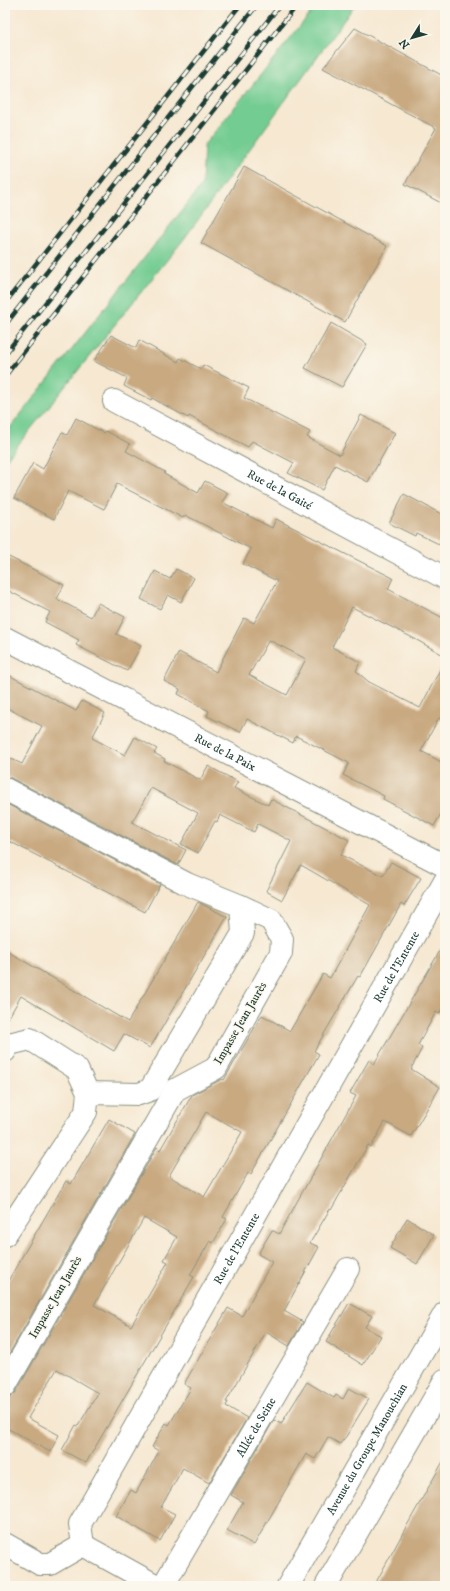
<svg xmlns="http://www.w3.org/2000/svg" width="450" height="1591" font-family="'IM FELL DW Pica',serif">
	<rect width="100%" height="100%" fill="#fbf7ec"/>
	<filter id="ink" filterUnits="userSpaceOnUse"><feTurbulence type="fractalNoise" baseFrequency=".025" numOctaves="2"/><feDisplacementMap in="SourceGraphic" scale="8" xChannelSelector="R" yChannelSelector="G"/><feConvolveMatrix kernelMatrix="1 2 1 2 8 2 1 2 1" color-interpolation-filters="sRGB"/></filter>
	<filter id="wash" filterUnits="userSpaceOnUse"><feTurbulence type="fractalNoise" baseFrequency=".012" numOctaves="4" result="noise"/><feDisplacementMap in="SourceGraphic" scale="16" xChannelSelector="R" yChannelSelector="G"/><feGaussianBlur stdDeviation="0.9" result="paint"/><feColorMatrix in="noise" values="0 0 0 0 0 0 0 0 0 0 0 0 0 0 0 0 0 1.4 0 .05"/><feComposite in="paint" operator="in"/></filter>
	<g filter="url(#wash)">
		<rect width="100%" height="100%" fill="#f6e8d1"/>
		<path fill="#73cc92" stroke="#498463" d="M317,5h38l-171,234 -179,222v-27l197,-249 2,-40z"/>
		<g id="blocks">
			<g fill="#c8a980" fill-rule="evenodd">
				<path d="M355,28l90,49v128l-40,-21 31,-56 -113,-60z"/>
				<path d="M244,167l143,79 -42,76 -144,-79z"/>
				<path d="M331,323l36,21 -25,43 -37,-19z"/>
				<path d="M111,335l25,13 3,-8 39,22 2,-4 21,11 2,-4 46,23 -5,10 66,34 -3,5 33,18 21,-40 34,18 -27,49 -33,-17 -13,25 -34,-17 6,-10 -42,-22 -4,6 -59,-31 -1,2 -36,-20 -1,2 -27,-14 3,-8 -33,-17z"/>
				<path d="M76,418l28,15 2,-2 24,13 -4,7 39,21 -1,2 34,19 7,-12 23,12 -6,9 50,26 4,-9 117,59 -5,11 57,30v37l-30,-17 -63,-32 -20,40 28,15 -4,9 13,11 51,26 25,-48v62l-6,-4 -18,33 24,13v43l-11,19 -51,-27 1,-3 -41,-21 6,-12 -53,-27 -3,7 -46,-24 -7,13 -33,-16 2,-5 -31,-17 2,-5 -16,-8 15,-29 37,20 28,-54 10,5 23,-42 -34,-17 8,-15 -66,-34 -2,3 -66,-34 -13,25 -36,-18 -14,28 -40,-21 19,-35 10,6 19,-37 5,3zM269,640l37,19 -19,36 -38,-20z"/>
				<path d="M404,494l41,22v16l-6,12 -23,-11 -1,3 -26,-13z"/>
				<path d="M5,555l59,30 -7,14 34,18 7,-14 27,14 -9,17 25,12 -14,25 -51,-26 3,-5 -34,-18 5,-10 -45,-23z"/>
				<path d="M176,569l18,9 -13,24 -13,-7 -8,14 -19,-10 14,-28 15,8z"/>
				<path d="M5,673l71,38 6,-10 23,12 -13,25 33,17 10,-18 22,12 -3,4 11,6 -1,2 36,19 8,-14 30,16 -4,6 34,17 3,-6 78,41 -8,15 42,21 8,-14 30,16 -17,28 -3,-2 -41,73 -2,-1 -44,75 5,3 -68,120 -3,-1 -25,44 4,2 -14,24 -3,-2 -20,34 4,2 -108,186 -24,-13 14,-25 2,1 20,-33 -41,-24 -29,49 31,17 -9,17 -45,-25v-29l6,-1 5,-5 141,-245 3,3 32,-55 30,-16 2,1 38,-65 28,16 33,-57 7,4 40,-73 -69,-40 -19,35 -16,-9 25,-50 -33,-17 -4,8 -34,-17 -3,7 -2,-1 -17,32 -17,-9 17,-31 -47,-25 -19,34 54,28 -8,15 -167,-87 -6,-1v-21l17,8 20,-38 -37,-19zM206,1112l36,20 -38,65 -35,-21zM144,1218l33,19 -13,23 4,2 -37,64 -37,-21z"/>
				<path d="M5,803l155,81 -15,28 -140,-73z"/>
				<path d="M198,902l29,15 -77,131 -26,-14 -10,17 -93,-55 -16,28v-74l123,72z"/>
				<path d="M445,942v61l-6,11 -3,-2 -18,33 4,3 -11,21 29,18 -29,49 -26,-14 -14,25 -3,-2 -37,65 -1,-1 -20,34 9,4 -35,64 19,11 -14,24 -23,-14 -40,70h2l-2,4 21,12 -38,65 -26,-15 -22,39 14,7 -15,27 -44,-25 15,-26 5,3 23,-42 -7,-4 14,-24 3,2 22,-37 -7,-4 44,-76 14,8 30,-54 -14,-8 14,-24 7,4 77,-138 -6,-3 19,-33 5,4z"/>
				<path d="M109,1119l26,15 -130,227v-75l61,-105 5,3z"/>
				<path d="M407,1218l27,17 -17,29 -27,-16z"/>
				<path d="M349,1303l23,13 -7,11 16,9 -18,29 -37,-23z"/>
				<path d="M307,1382l27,16 2,-3 7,4 6,-11 20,11 -22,36 -7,9 -12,-7 -13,22 -9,-5 -52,91 -27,-15 16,-28 -12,-7 43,-75 7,4z"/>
				<path d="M445,1458v128h-71l31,-57z"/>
			</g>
		</g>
	</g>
	<g filter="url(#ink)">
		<use href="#blocks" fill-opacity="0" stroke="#8a9282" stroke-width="1"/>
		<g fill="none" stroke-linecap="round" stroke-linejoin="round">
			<g stroke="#8a9282" stroke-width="24">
				<g id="minor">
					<path id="s1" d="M114,401l331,177"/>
					<path id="s2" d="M5,638l440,228"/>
					<path d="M5,789l182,95 54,22 30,14 11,19 -1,14 -65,115 -41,22 -170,296"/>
					<path d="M5,1051l4,-7 21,-5 47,30 11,24 -2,19 -81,123"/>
					<path d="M88,1093l51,1 11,-4 93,-157 -2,-27"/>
					<path d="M5,1544l35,20h10l33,-19"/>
					<path id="s3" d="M83,1545l-3,-21 365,-643"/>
					<path d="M83,1545l74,41"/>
					<path id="s4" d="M163,1586l185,-317"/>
					<path id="s5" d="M288,1586l157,-273"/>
					<path d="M326,1586l119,-206"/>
				</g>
			</g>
			<use href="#minor" stroke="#fff" stroke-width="22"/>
			<g stroke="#1f3d34" stroke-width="4.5">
				<g id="rail">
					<path d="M5,303l235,-298"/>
					<path d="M5,325l252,-320"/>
					<path d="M5,354l275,-349"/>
					<path d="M5,376l292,-371"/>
				</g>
			</g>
			<use href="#rail" stroke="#fbf7ec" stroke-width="3" stroke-dasharray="9" stroke-linecap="butt"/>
		</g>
	</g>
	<g text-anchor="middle" stroke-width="3" stroke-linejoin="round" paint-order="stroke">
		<g font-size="12" fill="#1f3d34" stroke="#fbf7ec">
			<text dy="4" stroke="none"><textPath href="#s1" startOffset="188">Rue de la Gaité</textPath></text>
			<text dy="4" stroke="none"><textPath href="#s2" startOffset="248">Rue de la Paix</textPath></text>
			<text dy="4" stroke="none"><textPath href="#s3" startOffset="662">Rue de l'Entente</textPath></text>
			<text transform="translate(240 1023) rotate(-60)" y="4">Impasse Jean Jaurès</text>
			<text dy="4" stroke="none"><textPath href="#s3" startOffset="338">Rue de l'Entente</textPath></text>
			<text transform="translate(55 1297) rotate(-60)" y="4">Impasse Jean Jaurès</text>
			<text dy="4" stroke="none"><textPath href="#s4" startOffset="184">Allée de Seine</textPath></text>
			<text dy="4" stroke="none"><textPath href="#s5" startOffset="158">Avenue du Groupe Manouchian</textPath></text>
		</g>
	</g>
	<rect width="450" height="1591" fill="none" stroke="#fbf7ec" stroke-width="20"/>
	<g transform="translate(412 38) rotate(233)" stroke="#fbf7ec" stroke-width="3" paint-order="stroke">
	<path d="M0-3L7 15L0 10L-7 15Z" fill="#1f3d34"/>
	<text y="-6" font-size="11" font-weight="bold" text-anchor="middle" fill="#1f3d34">N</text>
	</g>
</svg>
